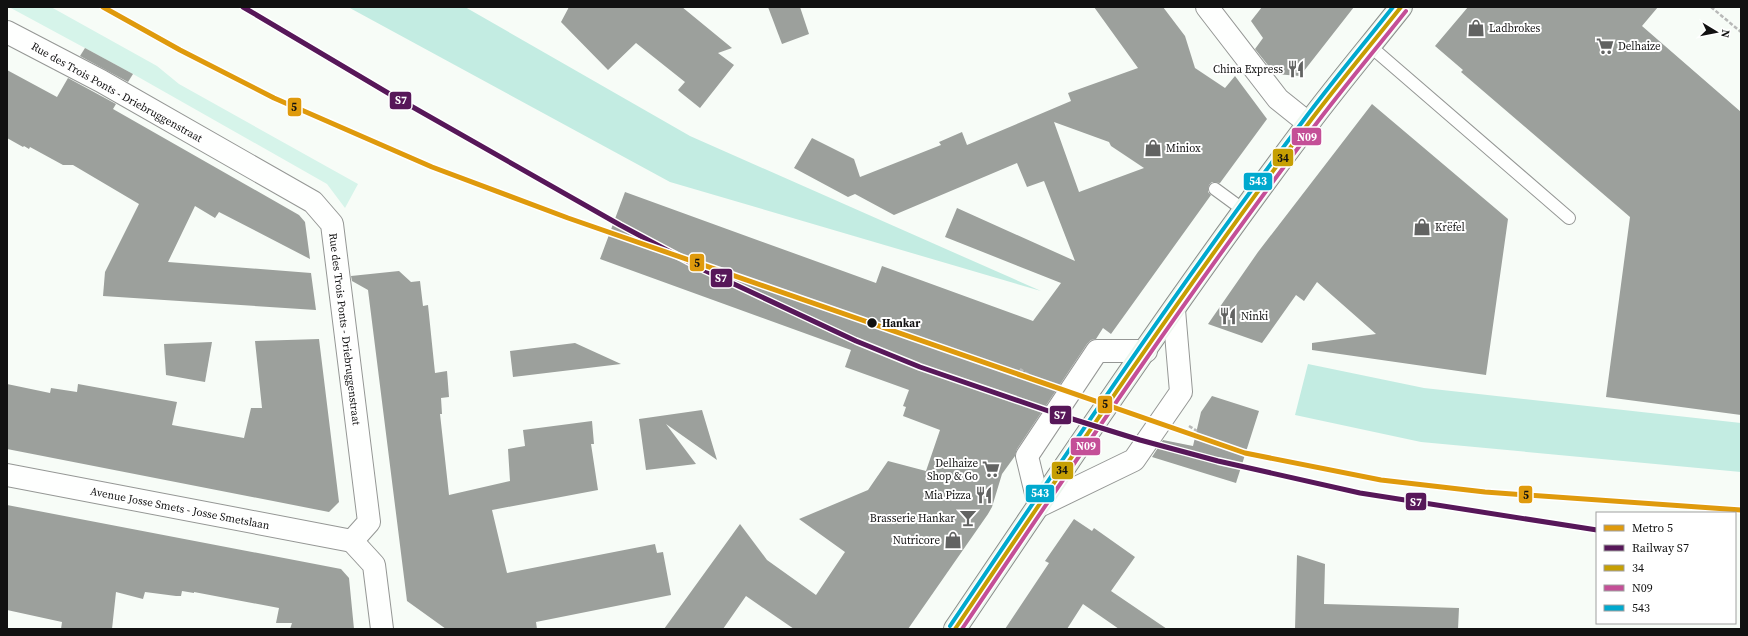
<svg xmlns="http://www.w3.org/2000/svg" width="1748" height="636" font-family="'Source Serif 4',serif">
	<rect width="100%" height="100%" fill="#f7fcf7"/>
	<path fill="#d6f4ea" d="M9,7h42l106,59 22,18 179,100 -13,24 -18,-24 -194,-110z"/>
	<g fill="#c3ece2">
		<path d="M348,7h117l225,129 351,155 -371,-109z"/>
		<path d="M1308,364l116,24 317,35v49l-320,-30 -126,-27z"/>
	</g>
	<g fill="#9ca09c" fill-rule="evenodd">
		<path d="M569,7h113l50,41 -14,5 16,12 -34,43 -20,-16 -2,-2 7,-8 -49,-39 -28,27 -47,-48z"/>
		<path d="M768,7h32l9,27 -27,10z"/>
		<path d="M1094,7h69l22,29 10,32 30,20 10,-12 32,43 -47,64 -8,-1 -3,3 -1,7 3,3 -100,139 -8,-6 -7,11 -5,1 -4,4 -70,105 -2,7 -13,18 -10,33 -4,7 -80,115h-114l-48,-33 -23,33h-59l76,-105 27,36 49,35 29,-43 -46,-33 69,-29 20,-29 38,10 14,-41 -37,-14 3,-9 -3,-1 6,-16 -64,-23 6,-17 -251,-91 25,-67 251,91 6,-17 151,55 28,-38 -116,-46 12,-29 118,53 -31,-80 -17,6 -10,-24 -123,52 -39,-21 -7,3 -54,-29 18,-30 42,21 6,18 81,-32 -2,-3 23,-10 5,13 104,-44 -3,-8 70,-25zM1054,122l55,20 2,4 33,22 -65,24z"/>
		<path d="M1262,7h92l-54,69 -25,-2 -20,-25 8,-11 -12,-17z"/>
		<path d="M1468,7h190l-16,19 99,86v303l-135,-18 24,-180 -169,-145 2,-2 -28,-24z"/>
		<path d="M85,48l48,26 -5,8 -48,-26z"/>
		<path d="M7,70l50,27 11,-19 48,26 -3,5 186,106 6,7 5,37 -91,-47 -4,6 -20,-12 -27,56 143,11 5,37 -213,-14 2,-24 34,-68 -66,-39h-10l-33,-18 -1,2 -5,-3 -1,1 -16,-9z"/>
		<path d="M1372,104l136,115 -22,156 -174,-25v-7l64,-9 -59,-52 -13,19 -8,-6 -34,48 -54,-19 50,-72z"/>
		<path d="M399,271l12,11 9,-1 3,25 5,-1 7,68 12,-2 2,26 -8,1 1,16h-2l9,81 61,-14 -2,-32 17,-3 -2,-16 69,-9 2,23h-3l7,46 -106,20 15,63 148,-29 2,9 6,-1 8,43 -135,27 1,7h-91l-39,-28 -39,-311 -16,-9 -1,-5z"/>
		<path d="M319,339l20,163 -10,10 -322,-63v-65l43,9 1,-5 26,4 1,-8 99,18 -5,23 72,13 7,-30h11l-7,-67z"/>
		<path d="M212,342l-7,40 -39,-7 -2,-31z"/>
		<path d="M575,343l46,21 -108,13 -3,-26z"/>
		<path d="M1212,396l47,15 -23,72 -84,-26 11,-17 30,6 8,-34z"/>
		<path d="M702,410l15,50 -51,-36 30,40 -50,6 -7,-51z"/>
		<path d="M7,505l334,64 8,9 5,51h-64l2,-6h-16l3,-15 -85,-16v1l-12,-2 -1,5h-5l-31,-4 -2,7 -27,-7 -4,37h-51l1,-7 -55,-12z"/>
		<path d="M1074,519l18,12 2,-3 41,29 -24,34 56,38h-48l-36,-25 -16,25h-62l44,-66 -4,-2z"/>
		<path d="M1297,555l28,9 -1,40 135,4 -1,21h-163z"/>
	</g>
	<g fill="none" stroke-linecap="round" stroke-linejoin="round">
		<g stroke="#959795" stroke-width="14">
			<g id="lane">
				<path d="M1370,46l199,172"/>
				<path d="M1215,189l30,22"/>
			</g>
		</g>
		<g stroke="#959795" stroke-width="24">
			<g id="street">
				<path d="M1207,7l71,92 30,24"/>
				<path d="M7,32l94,49 212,121 19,22 37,298 -17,19"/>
				<path d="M1146,351h-49l-70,105 12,50 95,-46 47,-68 -7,-82"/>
				<path d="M7,475l345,66"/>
				<path d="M352,541l22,24 8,64"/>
			</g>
		</g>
		<g stroke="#8b8d8b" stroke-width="24">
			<path id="secondary" d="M955,629c115,-170 229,-341 353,-505 30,-40 62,-78 93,-117"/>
		</g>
		<g stroke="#b8b9b8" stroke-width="2.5" stroke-dasharray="4 2" stroke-linecap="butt">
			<path d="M1711,7l30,25"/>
			<path d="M1020,369l22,15"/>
			<path d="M1189,426l8,5"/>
		</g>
		<use href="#lane" stroke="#fefffe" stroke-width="12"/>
		<use href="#street" stroke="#fefffe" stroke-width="22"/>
		<use href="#secondary" stroke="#ebf6ed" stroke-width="22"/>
		<g stroke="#fff" stroke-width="7">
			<path id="bus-1" d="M955,629c115,-170 229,-340 353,-505 30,-40 62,-78 93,-117"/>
		</g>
		<g stroke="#fff" stroke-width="7">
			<path id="bus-2" d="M962,629c114,-169 228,-338 351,-501 30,-40 62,-78 93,-117"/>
		</g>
		<g stroke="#fff" stroke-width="7">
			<path id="bus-3" d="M950,626c115,-170 229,-341 353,-505 29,-39 60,-76 90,-114"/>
		</g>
		<use href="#bus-1" stroke="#c69f03" stroke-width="4"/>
		<use href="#bus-2" stroke="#c44f97" stroke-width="4"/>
		<use href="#bus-3" stroke="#00a9ce" stroke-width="4"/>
		<g stroke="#fff" stroke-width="8">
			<path id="rail-1" d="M243,7l145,86 232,132 86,46 150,70 64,26 146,50 74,23 78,21 142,32 237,37"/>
		</g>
		<use href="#rail-1" stroke="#571759" stroke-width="5"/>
		<g stroke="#fff" stroke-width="8">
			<path id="metro-1" d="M103,7l77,43 94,48 158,69 136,51 677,235 136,27 104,12 256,18"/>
		</g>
		<use href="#metro-1" stroke="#df9a0c" stroke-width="5"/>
	</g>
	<defs>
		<g id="shop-bare" transform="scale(1.38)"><path d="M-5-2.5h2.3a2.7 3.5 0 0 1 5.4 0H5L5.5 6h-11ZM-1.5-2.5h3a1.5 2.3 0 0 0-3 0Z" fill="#626362" stroke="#fff" stroke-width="2.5" paint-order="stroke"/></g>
		<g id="supermarket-bare" transform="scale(1.38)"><path d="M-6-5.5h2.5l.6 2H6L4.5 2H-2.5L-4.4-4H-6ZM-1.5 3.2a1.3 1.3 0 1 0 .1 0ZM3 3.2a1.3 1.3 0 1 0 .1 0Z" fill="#626362" stroke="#fff" stroke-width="2.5" paint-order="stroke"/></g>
		<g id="restaurant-bare" transform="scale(1.38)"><path d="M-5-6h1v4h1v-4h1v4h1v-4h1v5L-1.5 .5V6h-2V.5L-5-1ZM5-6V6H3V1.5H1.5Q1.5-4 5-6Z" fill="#626362" stroke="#fff" stroke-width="2.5" paint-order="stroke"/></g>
		<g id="bar-bare" transform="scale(1.38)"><path d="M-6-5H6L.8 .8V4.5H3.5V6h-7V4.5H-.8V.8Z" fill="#626362" stroke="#fff" stroke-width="2.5" paint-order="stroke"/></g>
	</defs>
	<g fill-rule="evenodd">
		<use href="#shop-bare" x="1476" y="28"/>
		<use href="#supermarket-bare" x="1605" y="46"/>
		<use href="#restaurant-bare" x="1296" y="69"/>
		<use href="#shop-bare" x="1153" y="148"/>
		<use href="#shop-bare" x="1422" y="227"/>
		<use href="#restaurant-bare" x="1228" y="316"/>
		<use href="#supermarket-bare" x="991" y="469"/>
		<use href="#restaurant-bare" x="984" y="495"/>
		<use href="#bar-bare" x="968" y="518"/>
		<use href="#shop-bare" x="953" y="540"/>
	</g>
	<circle fill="#111" stroke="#fff" stroke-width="1.5" cx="872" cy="323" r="5.5"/>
	<g text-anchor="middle" stroke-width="4" stroke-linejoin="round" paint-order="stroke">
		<g font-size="11" fill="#111" stroke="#fff" text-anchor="start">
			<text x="1489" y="32">Ladbrokes</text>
			<text x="1618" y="50">Delhaize</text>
			<text x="1283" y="73" text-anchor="end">China Express</text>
			<text x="1166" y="152">Miniox</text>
			<text x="1435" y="231">Krëfel</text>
			<text x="1241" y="320">Ninki</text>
			<text x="978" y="467" text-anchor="end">Delhaize<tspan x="978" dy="13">Shop &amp; Go</tspan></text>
			<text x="971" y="499" text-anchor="end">Mia Pizza</text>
			<text x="955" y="522" text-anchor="end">Brasserie Hankar</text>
			<text x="940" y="544" text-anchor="end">Nutricore</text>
		</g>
		<g font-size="11" fill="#111" stroke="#fff">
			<text transform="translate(117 92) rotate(29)" y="4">Rue des Trois Ponts - Driebruggenstraat</text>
			<text transform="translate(345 329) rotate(83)" y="4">Rue des Trois Ponts - Driebruggenstraat</text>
			<text transform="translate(180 508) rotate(11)" y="4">Avenue Josse Smets - Josse Smetslaan</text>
		</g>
		<g font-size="11" font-weight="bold" fill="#111" stroke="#fff" text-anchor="start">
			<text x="882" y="327">Hankar</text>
		</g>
	</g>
	<g stroke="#fff" stroke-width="1.5">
		<rect x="389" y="91" width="23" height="19" rx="4" fill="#571759"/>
		<rect x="287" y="97" width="15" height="20" rx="4" fill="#df9a0c"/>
		<rect x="1291" y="127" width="31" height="19" rx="4" fill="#c44f97"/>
		<rect x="1272" y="148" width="22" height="19" rx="4" fill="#c69f03"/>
		<rect x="1243" y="172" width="30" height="19" rx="4" fill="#00a9ce"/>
		<rect x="689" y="253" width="16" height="19" rx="4" fill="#df9a0c"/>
		<rect x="710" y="268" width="23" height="20" rx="4" fill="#571759"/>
		<rect x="1097" y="395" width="16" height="19" rx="4" fill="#df9a0c"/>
		<rect x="1049" y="405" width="23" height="20" rx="4" fill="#571759"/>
		<rect x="1070" y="437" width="31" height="19" rx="4" fill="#c44f97"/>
		<rect x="1051" y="461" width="23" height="19" rx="4" fill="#c69f03"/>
		<rect x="1025" y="484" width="30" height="19" rx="4" fill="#00a9ce"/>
		<rect x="1518" y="485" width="15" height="19" rx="4" fill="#df9a0c"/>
		<rect x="1405" y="492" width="22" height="19" rx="4" fill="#571759"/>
	</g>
	<g font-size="11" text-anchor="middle" font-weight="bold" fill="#fff">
		<text x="401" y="104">S7</text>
		<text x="1307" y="141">N09</text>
		<text x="1258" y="185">543</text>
		<text x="721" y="282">S7</text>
		<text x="1060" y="419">S7</text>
		<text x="1086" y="450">N09</text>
		<text x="1040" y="497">543</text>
		<text x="1416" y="506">S7</text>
	</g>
	<g font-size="11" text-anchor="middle" font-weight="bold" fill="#111">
		<text x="294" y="111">5</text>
		<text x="1283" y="162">34</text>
		<text x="697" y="267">5</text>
		<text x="1105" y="408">5</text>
		<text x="1062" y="474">34</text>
		<text x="1526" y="499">5</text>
	</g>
	<rect width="1748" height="636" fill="none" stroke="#111111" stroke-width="16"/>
	<rect x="1596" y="512" width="140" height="112" fill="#ffffff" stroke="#a0a0a0"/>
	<rect x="1604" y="525" width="20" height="6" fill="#df9a0c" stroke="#a0a0a0"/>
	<text x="1632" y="532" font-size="12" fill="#111111">Metro 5</text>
	<rect x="1604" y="545" width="20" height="6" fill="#571759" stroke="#a0a0a0"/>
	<text x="1632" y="552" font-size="12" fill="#111111">Railway S7</text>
	<rect x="1604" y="565" width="20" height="6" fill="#c69f03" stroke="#a0a0a0"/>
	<text x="1632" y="572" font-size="12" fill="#111111">34</text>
	<rect x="1604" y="585" width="20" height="6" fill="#c44f97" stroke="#a0a0a0"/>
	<text x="1632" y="592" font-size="12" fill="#111111">N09</text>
	<rect x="1604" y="605" width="20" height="6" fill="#00a9ce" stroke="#a0a0a0"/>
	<text x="1632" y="612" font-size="12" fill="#111111">543</text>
	<g transform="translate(1716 32) rotate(100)" stroke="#ffffff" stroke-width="3" paint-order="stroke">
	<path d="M0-3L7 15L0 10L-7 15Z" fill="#111111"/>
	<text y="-6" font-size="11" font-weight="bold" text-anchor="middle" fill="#111111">N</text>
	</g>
</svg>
